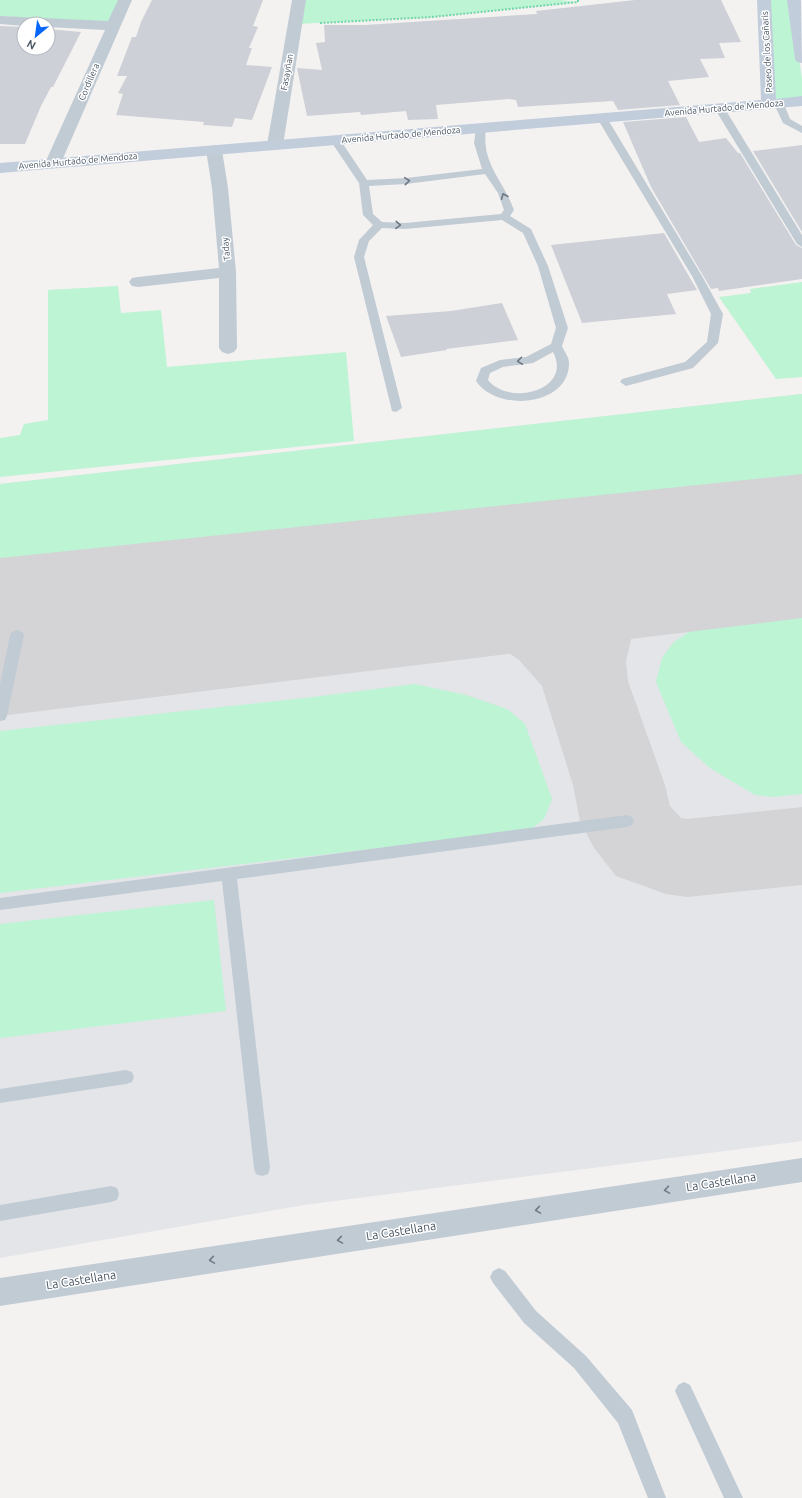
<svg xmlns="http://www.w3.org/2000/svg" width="802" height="1498" font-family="Ubuntu,sans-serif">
	<rect width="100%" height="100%" fill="#f4f1f1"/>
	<path fill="#e3e5e9" d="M802,394v747l-498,64 -304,53v-774z"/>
	<g fill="#bcf4d4">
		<path d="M0,0h118l-9,23 -109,-7z"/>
		<path d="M302,0h258l18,2 -146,15 -134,7z"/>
		<path d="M767,0h24l11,79v20l-28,3z"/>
		<path d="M802,282v95l-26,2 -57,-82 32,-4 -1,-4z"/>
		<path d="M118,286l3,27 40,-3 6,57 179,-15 8,89 -354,36v-39l20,-3 4,-11 24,-4v-130z"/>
		<path d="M802,394v88l-802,86v-84z"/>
		<path d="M802,611v183l-29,3 -18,-2 -45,-27 -29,-26 -25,-60 6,-24 12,-16 31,-21z"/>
		<path d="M415,684l51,11 41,14 18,15 27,75 -8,20 -14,11 -530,63v-162l313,-34z"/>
		<path d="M214,900l12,111 -226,27v-114z"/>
	</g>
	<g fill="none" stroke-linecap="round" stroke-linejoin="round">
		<path fill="#d4d4d6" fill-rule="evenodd" d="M732,525l29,8 12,21 -12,21 -77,19 -20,9 -22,17 -9,11 -7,30 2,20 37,104 5,21 11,12 6,1 115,-12v78l-115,12 -21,-3 -50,-18 -22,-28 -14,-27 -7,-36 -31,-99 -23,-26 -30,-21 -25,-12 -29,-4 -55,1 -30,-9 -12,-21 12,-21c10,-3 20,-7 30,-9 8,-2 18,-1 27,-1 54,-2 109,11 155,39 33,-58 111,-65 170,-77z"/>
		<path fill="#d4d4d6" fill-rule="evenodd" d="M802,474v144l-802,98v-158z"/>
	</g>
	<g fill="#cdd0d6">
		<path d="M152,0h111l-10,26 5,1 -9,21h3l-6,17 26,2 -20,53 -17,-2 -3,9 -29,-2 1,-3 -88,-7 7,-21 -5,-1 9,-17h-10l15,-39h4l5,-15z"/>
		<path d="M635,0h86l20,42 -22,1 6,15 -25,1 9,18 -41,4 12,24 -62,5 -5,-9 -95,6 -2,-7 -7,-1 -73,6 2,14 -30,1 -2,-9 -45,4 -1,-3 -53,4 -10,-48 25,2 -6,-27 9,-1 -1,-17h41l172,-11 -1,-3z"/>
		<path d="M0,26l24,1v21h24v-19l33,3 -28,55h-2l-10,19 -16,38h-25z"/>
		<path d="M686,117l13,25 27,-4 12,15h2l56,92 6,3v31l-83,12 -1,-3 -7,1 -60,-102 -28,-65z"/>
		<path d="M802,145v87l-49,-81z"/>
		<path d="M664,233l33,57 -30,4 9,20 -94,9 -31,-78z"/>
		<path d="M502,303l16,37 -72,9 1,1 -46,7 -15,-41 65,-5z"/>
	</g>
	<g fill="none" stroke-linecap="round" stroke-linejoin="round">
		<path stroke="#70d6a8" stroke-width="2" stroke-dasharray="2 1.5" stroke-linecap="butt" d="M320,23l112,-6 146,-15v-2"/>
		<g fill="#c1cbd4" fill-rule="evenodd">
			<path d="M779,101l5,3 6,15 12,7v7l-19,-10 -9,-19z"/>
			<path d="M720,106l5,3 77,126v12l-5,-3 -82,-135z"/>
			<path d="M602,115l5,3 95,158 21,38 -5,29 -25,25 -67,18 -6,-4 2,-3 63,-17 22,-20 4,-28 -19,-38 -95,-158z"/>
			<path d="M481,125l5,3c-5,36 17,51 28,82l-4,6 21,13 17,37 20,62 -6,18c2,5 7,11 7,17 1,43 -72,50 -93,18l5,-13 19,-8 26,-3 25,-13 5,-16 -18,-62 -15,-33 -21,-13 -97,9 -23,-1 -13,13 -5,16 38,151 -6,4 -4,-1 -38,-154 5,-17 14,-15 -10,-10 -4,-32 -29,-43 5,-3 4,1 28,42 39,-2 76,-9 -8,-26 2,-15zM485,174l13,19 6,17 -3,4 -96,9 -23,-1 -9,-8 -4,-28 37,-2zM553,352c20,38 -43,55 -65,28l2,-7 13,-6 30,-4z"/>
			<path d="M17,630l5,2 2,3 -17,81 -2,4 -5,1v-37l10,-49 2,-3z"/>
			<path d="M627,815l5,2 2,4 -2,4 -5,2 -390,52 33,289 -2,6 -6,2 -6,-2 -2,-6 -32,-287 -222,29v-12z"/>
			<path d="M126,1070l6,2 2,5 -2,5 -6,2 -126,19v-14z"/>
			<path d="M111,1186l6,2 2,6 -2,6 -6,2 -111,19v-16z"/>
			<path d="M499,1268l6,3 31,40 50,45 46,54 34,88h-18l-30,-75 -44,-55 -50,-45 -31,-40 -3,-6 3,-6z"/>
			<path d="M684,1382l6,3 53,113h-19l-49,-107 3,-6z"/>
		</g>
		<g fill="#c1cbd4" fill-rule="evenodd">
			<path d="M118,0h14l-71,163 -2,3h-12l-2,-3 60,-133 -57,-3v-3h-24v2l-24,-2v-8l108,5z"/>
			<path d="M292,0h14l-23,145 -2,3h-12l-2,-3z"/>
			<path d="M214,145l6,2 2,3 6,38 8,84 1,76 -3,4 -6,2 -6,-2 -3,-4v-70l-81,9 -6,-1 -3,-4 3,-4 6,-1 81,-9 -7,-80 -6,-38 2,-3z"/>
			<path d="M802,1158v24l-802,124v-28z"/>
		</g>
		<g fill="#c2cddc" fill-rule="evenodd">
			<path d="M757,0h14l5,99 26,-3v10l-802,67v-10l761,-63z"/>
			<path d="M787,0h14l1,63 -5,-1 -2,-3z"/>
		</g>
	</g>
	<defs><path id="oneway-chevron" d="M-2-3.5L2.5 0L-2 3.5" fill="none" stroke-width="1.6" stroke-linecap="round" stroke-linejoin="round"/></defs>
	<g stroke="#6c7884">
		<use href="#oneway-chevron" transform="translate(407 181) rotate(-5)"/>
		<use href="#oneway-chevron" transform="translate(504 196) rotate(-113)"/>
		<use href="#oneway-chevron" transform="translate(398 225) rotate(2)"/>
		<use href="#oneway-chevron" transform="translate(520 361) rotate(172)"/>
		<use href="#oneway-chevron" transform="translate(667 1190) rotate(171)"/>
		<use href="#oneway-chevron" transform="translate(538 1210) rotate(171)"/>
		<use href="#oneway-chevron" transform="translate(340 1240) rotate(171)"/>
		<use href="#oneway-chevron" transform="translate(212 1260) rotate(171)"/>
	</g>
	<g text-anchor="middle" stroke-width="3" stroke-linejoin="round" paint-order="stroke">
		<g font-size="9" fill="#475461" stroke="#fff">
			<text transform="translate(767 52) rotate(-93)" y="3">Paseo de los Cañaris</text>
			<text transform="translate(287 72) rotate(-80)" y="3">Fasayñan</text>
			<text transform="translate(89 82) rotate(-67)" y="3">Cordillera</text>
			<text transform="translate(724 108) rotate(-5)" y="3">Avenida Hurtado de Mendoza</text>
			<text transform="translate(401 135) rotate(-5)" y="3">Avenida Hurtado de Mendoza</text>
			<text transform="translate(78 161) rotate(-5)" y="3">Avenida Hurtado de Mendoza</text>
			<text transform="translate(226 249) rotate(-96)" y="3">Taday</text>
		</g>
		<g font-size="12" fill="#475461" stroke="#fff">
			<text transform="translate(721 1182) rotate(-9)" y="4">La Castellana</text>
			<text transform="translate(401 1231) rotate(-9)" y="4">La Castellana</text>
			<text transform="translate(81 1280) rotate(-9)" y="4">La Castellana</text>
		</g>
	</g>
	<g transform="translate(36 36) rotate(209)"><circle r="19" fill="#ffffff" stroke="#b5bbc0"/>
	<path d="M0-3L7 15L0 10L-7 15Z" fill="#0666f9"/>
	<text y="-6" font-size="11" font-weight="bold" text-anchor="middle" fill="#475461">N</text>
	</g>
</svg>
